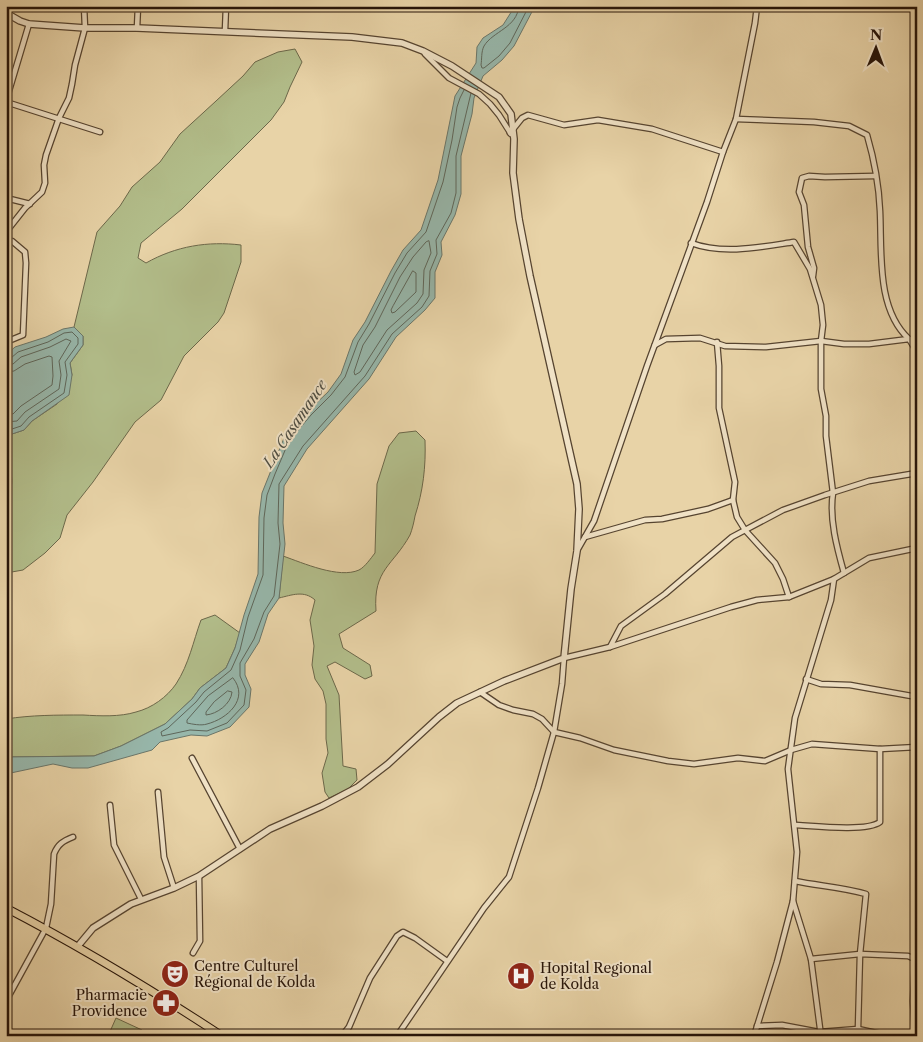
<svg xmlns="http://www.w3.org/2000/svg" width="923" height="1042" font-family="'Libre Caslon Text',serif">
	<rect width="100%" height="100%" fill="#e8d3a7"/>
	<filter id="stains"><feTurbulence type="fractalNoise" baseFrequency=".004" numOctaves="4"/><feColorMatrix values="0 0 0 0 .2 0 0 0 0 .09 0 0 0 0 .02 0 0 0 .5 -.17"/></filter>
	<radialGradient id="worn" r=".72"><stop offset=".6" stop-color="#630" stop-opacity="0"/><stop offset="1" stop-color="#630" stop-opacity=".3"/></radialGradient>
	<g fill="#b2bd8a" stroke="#6c684a">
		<path d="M295,49l7,13 -12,25 -6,15 -13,18 -89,89 -41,34 -3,15 8,5c30,-17 62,-22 95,-18v17l-17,51 -6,9 -34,34 -23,44 -26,22 -42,60 -26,33 -7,23 -15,15 -22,17 -17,3v-75c12,-18 2,-27 0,-46 -1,-6 0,-13 0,-20l6,2 12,-4 8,-9 25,-17 15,-29 -2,-12 13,-18v-9l-9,-9 23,-95 23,-26 12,-19 28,-25 20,-28 36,-33 27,-25 12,-14 23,-10z"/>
		<path d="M416,431l9,9c1,27 -2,51 -10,76 -1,6 -3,14 -5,19 -17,31 -37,34 -34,76l-37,23 4,14 27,17 2,11 -7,3 -30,-17 -8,4 12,29 4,71 13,3 1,11 -9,9 -19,9 -4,-6 -3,-19 6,-20 -2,-14v-35l-3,-13 -8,-12 -3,-14 2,-19 -4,-26 5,-20c-11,-10 -23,-5 -36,-2l4,-42c20,7 56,23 76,14 6,-3 12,-12 16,-17l2,-69 12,-38 10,-13z"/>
		<path d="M215,615l25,18 -5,15 -9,20 -26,20 -8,11 -27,25 -44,22 -27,10 -88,1v-38c25,-4 51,-4 77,-4 17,1 37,2 53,-3 16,-4 31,-15 40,-28 13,-20 17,-42 25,-64z"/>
		<path d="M116,1018l26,12 2,6h-36z"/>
	</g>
	<g fill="#97b7ab" stroke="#6a766a">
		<path d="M515,6h20l-21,40 -12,14 -19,16 -9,22 -2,16 -11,42v38l-6,21 -14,27 1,13 -7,17v26l-10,12 -29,27 -27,42 -62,70 -23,37 -1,37 2,21 -6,54 -11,16 -9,28 -14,22v11l6,14 -2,18 -19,20 -23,9 -16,-1 -31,7 -8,8 -64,18h-16l-19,-4 -47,10v-17l88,-1 27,-10 44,-22 27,-25 8,-11 26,-20 9,-20 9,-33 14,-41 1,-57 3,-24 22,-55 23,-26 21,-20 13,-18 12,-34 12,-18 26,-51 12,-21 18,-20 17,-50 17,-84 21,-33 1,-16 6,-9 20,-13z"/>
		<path d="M74,327l9,9v9l-13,18 2,12 -3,20 -37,26 -8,9 -12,4 -6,-2v-77l9,-8 31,-10 17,-8z"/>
	</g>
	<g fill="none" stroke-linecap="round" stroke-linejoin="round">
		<g stroke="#5e665a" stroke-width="1">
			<path d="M519,6c-2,22 -26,25 -35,40 -3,6 -2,13 -3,19l1,3h2l15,-12 11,-13 19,-37"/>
			<path d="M464,90l-4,8 -3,9 -5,33 -9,42 -17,50 -19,21 -12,20 -26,51 -11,18 -13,35 -14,18 -20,20 -22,26 -14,33 -8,21 -3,23 -1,57 -15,42 -8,33 -9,20 -27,22 -8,10 -28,26 -7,4 1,4 28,-6 17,1 20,-8 17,-18 2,-15 -6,-14v-13l14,-24 10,-27 10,-16 6,-52 -2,-21 1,-39 24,-38 62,-70 27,-42 30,-27 7,-11 1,-25 7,-17 -1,-14 15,-27 5,-20v-37l15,-63"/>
			<path d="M429,241l2,12 -7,17 -1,24 -6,9 -30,27 -27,42 -5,3 -1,-3 9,-27 12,-18 25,-50 13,-20 13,-15z"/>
			<path d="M413,271l3,2v19l-21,20 -3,1 -1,-3 2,-4z"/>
			<path d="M6,359l5,-1 7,-6 30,-10 16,-9 8,-1 6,6v6l-13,18 2,13 -3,18 -35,24 -8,9 -9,3 -6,-1"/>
			<path d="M6,365l7,-1 8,-7 29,-10 16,-8 5,2 -12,20 2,14 -2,14 -34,23 -8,9 -11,1"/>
			<path d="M6,372l8,-1 11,-7 24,-8 3,1 1,19 -1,9 -31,21 -8,8h-7"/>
			<path d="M233,678c17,21 -6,41 -26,46 -6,2 -15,0 -20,-1v-3l21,-24z"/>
			<path d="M228,691l4,1c-1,12 -15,22 -26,23v-3l8,-10z"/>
		</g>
		<g stroke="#564430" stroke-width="7">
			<g id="minor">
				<path d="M137,28l1,-22"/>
				<path d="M225,31l1,-25"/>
				<path d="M425,54l24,24 30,16 11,10 9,11 12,19"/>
				<path d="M6,101l23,-77"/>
				<path d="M6,102l94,30"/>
				<path d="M736,119l78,3 35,4 18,9c7,24 12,51 13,76 2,41 -4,98 29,128"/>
				<path d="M510,133l12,-15 6,-3 36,10 34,-5 54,9 71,23"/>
				<path d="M6,198l24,6"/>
				<path d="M6,232l19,-24 17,-16 3,-9 -1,-18 2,-10 13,-37 10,-20 3,-14 3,-19 10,-37 -1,-22"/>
				<path d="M6,241h6l13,11 1,11 -3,72 -17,7"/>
				<path d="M691,243c32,12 70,4 103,-1l16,27 11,36 2,20 -2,16v48l5,27v20l7,57c-4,26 4,55 11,80"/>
				<path d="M813,276l1,-8 -6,-21 -4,-42 -5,-13 3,-14 7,-2 16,1 50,-1"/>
				<path d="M717,342l2,24v42l16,74 -2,18 4,17 8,13 30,33 8,16 6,18"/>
				<path d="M655,345l11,-6 34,-1 25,8 41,1 55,-6 23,3h25l40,-5 8,13"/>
				<path d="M585,537l60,-17 17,-1 46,-10 25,-9"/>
				<path d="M578,549l16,-28 53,-155 60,-164 16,-50 13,-33 19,-96 2,-17"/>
				<path d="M610,647l11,-21 44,-32 67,-57 51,-27 42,-15 44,-14 48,-8"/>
				<path d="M806,679l15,5 29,1 67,12"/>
				<path d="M480,692l19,13 14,5 20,4 9,5 12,13 26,6 34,12 54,11 26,3 44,-6 27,3 26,-11 21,-6 68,5 37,-2"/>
				<path d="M192,758l48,91"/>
				<path d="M158,792l6,65 10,31"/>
				<path d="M110,805l4,40 27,54"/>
				<path d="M795,825c19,1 72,7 85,-3v-73"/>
				<path d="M795,881c24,5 47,6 71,13l-6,60 -2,75"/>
				<path d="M793,901l18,58 10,77"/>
				<path d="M193,953l7,-12 -1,-65"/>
				<path d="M811,959l49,-5 48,2 7,3 -2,42 2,35"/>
				<path d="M6,1001l40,-73 5,-24 3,-50c4,-10 9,-13 19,-17"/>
				<path d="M757,1026l25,-1 37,7 39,-3 32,7"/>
				<path d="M342,1036l7,-9 21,-49 27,-42 6,-4 12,6 32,23"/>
				<path d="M397,1036l87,-128 25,-31 29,-89 16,-56 8,-48 2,-26 46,-11 121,-40 26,-7 32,-3 45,-18 35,-21 48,-10"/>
				<path d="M754,1036l23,-74 16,-61 4,-49 -9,-83 7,-51 36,-118 3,-21"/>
			</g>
		</g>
		<g stroke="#564430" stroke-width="8">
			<path id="tertiary" d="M6,13l14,8 9,3 56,4h52l215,9 50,6 21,8 29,15 47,31 12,17 3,25 -1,34 6,46 11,57 47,208 2,25 -2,42 -6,38 -7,69 -60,23 -47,22 -18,14 -51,47 -30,23 -36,19 -52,23 -71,47 -25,12 -43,16 -38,24 -15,18"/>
		</g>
		<g stroke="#261409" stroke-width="9">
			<path id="primary" d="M6,908c75,39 146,82 216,128"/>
		</g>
		<use href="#minor" stroke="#f0e2c6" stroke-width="4.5"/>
		<use href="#tertiary" stroke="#f0e2c6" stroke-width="5.5"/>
		<use href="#primary" stroke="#e8d3a7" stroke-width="7"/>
	</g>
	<defs>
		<g id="theatre-disc" transform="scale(1.4375)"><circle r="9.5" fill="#8f2418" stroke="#f0e2c6"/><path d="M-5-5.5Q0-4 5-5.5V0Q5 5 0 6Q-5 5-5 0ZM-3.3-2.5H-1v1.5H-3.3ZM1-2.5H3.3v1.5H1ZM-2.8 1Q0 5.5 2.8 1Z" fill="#fff"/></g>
		<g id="hospital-disc" transform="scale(1.4375)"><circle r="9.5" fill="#8f2418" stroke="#f0e2c6"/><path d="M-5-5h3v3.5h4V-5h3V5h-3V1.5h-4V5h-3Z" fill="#fff"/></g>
		<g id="pharmacy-disc" transform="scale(1.4375)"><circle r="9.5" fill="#8f2418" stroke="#f0e2c6"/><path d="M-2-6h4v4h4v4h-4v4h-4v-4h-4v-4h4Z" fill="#fff"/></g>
	</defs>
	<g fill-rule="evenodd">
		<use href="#theatre-disc" x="175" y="974"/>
		<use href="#hospital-disc" x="521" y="976"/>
		<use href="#pharmacy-disc" x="166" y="1003"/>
	</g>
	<g text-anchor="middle" stroke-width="4" stroke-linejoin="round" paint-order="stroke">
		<g font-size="14" fill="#261409" stroke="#f0e2c6" text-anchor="start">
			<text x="194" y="971">Centre Culturel<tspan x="194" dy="16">Régional de Kolda</tspan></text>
			<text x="540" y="973">Hopital Regional<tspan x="540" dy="16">de Kolda</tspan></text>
			<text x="147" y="1000" text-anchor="end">Pharmacie<tspan x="147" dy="16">Providence</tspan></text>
		</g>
		<g font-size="15" font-style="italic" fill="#4e4d42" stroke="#f0e2c6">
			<text transform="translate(295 424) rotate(-56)" y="5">La Casamance</text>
		</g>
	</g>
	<rect width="923" height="1042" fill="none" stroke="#e8d3a7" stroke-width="25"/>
	<rect x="8" y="8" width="908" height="1027" fill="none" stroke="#261409" stroke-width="2.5"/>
	<rect x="12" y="12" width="898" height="1017" fill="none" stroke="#261409"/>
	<g transform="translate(876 48) rotate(1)" stroke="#f0e2c6" stroke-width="4" paint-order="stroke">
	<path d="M0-4L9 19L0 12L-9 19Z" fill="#261409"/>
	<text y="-8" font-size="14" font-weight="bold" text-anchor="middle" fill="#261409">N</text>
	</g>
	<rect width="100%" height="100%" filter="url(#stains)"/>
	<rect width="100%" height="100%" fill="url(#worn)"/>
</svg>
